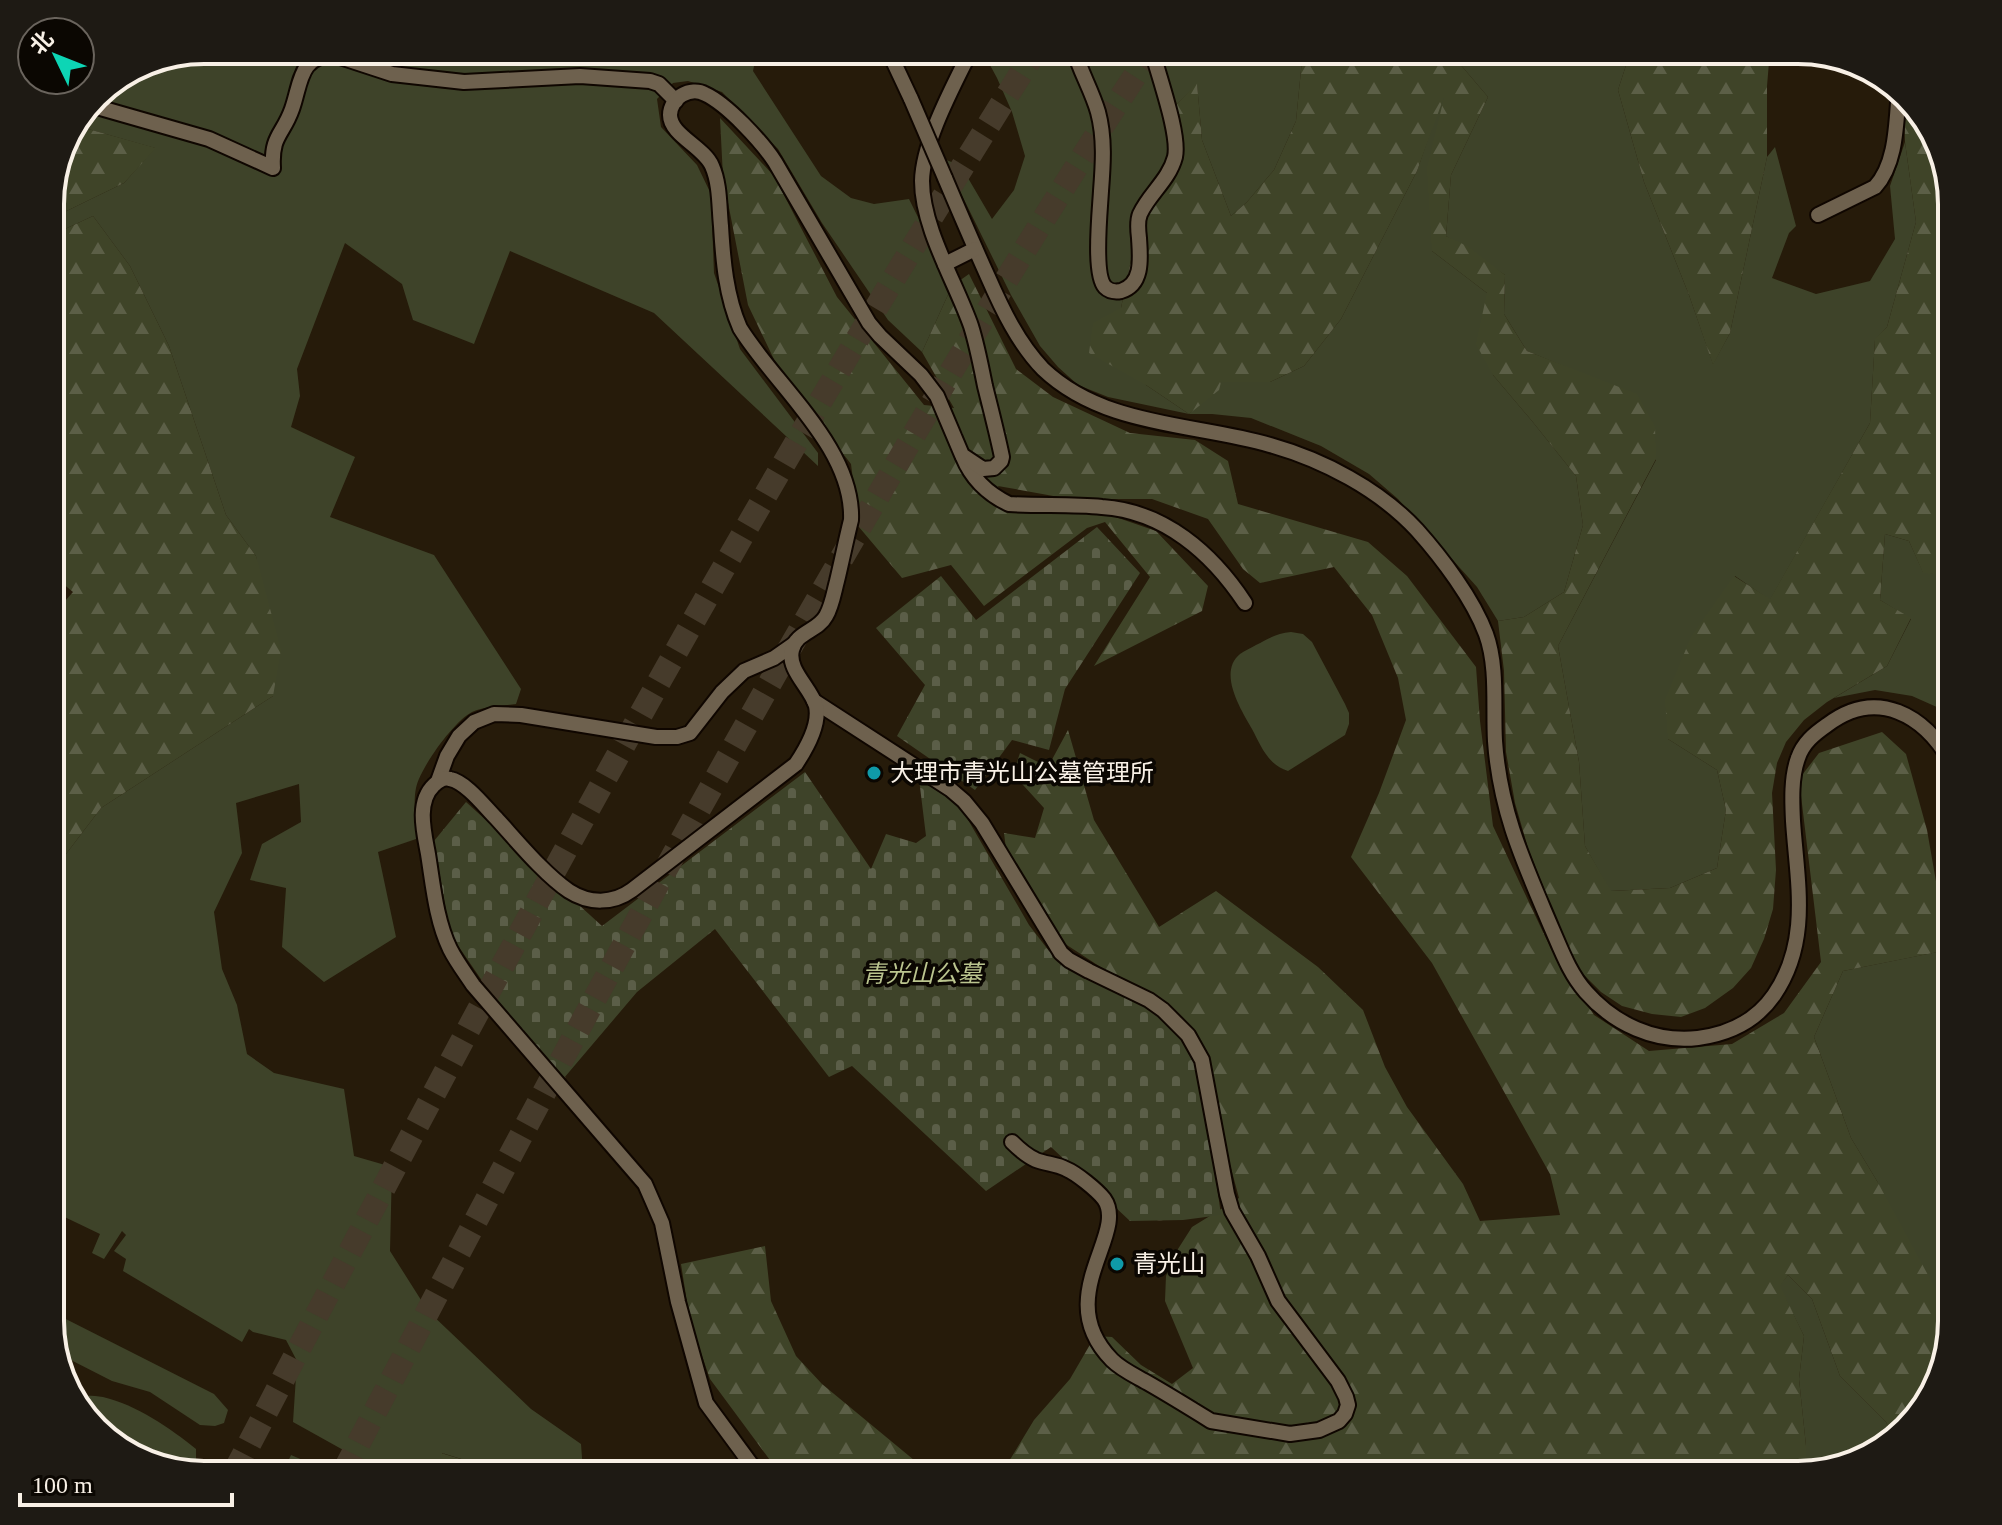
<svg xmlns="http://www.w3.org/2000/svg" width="2002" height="1525" font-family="'Times New Roman','Noto Sans SC',serif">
	<defs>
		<pattern id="forest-firs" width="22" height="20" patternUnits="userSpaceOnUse" patternTransform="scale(2)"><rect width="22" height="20" fill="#3f4428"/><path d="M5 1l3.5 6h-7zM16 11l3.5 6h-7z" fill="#5c5f47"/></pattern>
		<pattern id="cemetery-stones" width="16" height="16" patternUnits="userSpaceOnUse" patternTransform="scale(2)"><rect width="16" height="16" fill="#3e4329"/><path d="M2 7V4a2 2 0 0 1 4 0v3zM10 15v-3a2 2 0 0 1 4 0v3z" fill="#5b5e48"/></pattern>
	</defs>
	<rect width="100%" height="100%" fill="#261b0a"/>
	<g fill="#3e4329">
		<path d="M204,50h551l2,2 -4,19 68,105 30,22 23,6 35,-5 43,87 -30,66 -34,-32 -66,-97 -44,-74 -56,-57 -34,-11 -15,2 -16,16 4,28 36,38 14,29 3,79 26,76 78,104v13l-164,-153 -144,-62 -36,93 -61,-24 -11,-36 -57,-41 -48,126 3,27 -9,31 64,30 -25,60 104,38 87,134 -5,15c-14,2 -31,2 -44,8 -18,9 -52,56 -56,76 -3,14 0,36 0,51l-38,13 18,85 -72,45 -42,-35 4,-59 -36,-8 12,-36 39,-22 -2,-38 -63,19 6,50 -28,59 8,57 15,36 10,49 27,19 70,16 10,67 38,11 -2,84 38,60 103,98 50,35 2,27 -21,2 -65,-3 -55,-17 2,22h-89l8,-14 -70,-39 4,-61 -11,-21 -33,-8 -4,-3 -7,13 -119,-71 3,-12 -12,-8 12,-16 -4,-4 -18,28 -12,-6 8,-19 -50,-24v-335l51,-67 172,-112 -17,-140 -30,-41 -57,-169 -39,-80 -37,-50 -43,20v-17l74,-36 31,-35 -81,-23 28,-37z"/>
		<path d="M986,50h317l-7,71 -22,49 -27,32 -16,14 -29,-76 -5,-56 -22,22 7,52 -46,78 -15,72 25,77 43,29 32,-32h49l34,-16 37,-47 76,-148 31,-90 -16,170 55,42 6,82 39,46 44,55 7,49 -19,67 -40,25 -26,4 -21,-34 -79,-88 -29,-25 -48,-28 -70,-28 -39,-4h-23l-81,-17 -30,-12 -20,-18 -18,-21 -29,-51 -67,-136 17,7 31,53 22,-29 11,-34 -13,-44 -15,-34 -13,-24z"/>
		<path d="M1448,50h183l-13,40 26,92 45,113 24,69 17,-31 37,-176 8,-10 21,79 -7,7 -17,45 44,16 54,-13 25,-42 -5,-53 15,-44 11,80 -29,105 -12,13 -5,83 -100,177 -35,-24 -67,163 49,31 9,40 -9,58 -47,20 -60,3 -25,-45 -6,-84 -21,-116 98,-186 -78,-88 -51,-21 -23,-37 1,-39 -59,-39 5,-61 37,-78z"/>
		<path d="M1885,534l24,7 14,31 21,3 8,3v146l-13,-16 -27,-12 -37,-6 -41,8 53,-32 24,-47 -31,-19z"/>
		<path d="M1291,632l12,2 9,8 33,62 4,9v11l-4,11 -57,36c-20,-6 -27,-25 -36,-42 -10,-18 -35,-56 -12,-75 4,-3 11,-6 16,-9 12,-6 21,-12 35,-13z"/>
		<path d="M1952,949v373l-6,17 -69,-158 -26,-43 -37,-101 29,-66z"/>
		<path d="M1788,1275l24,24 28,77 46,46 7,15 -27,22 -60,14v-27l-7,-67 5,-43 -25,-50z"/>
		<path d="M50,1311l164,83 14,16 -4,13 -9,3 -15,-1 -50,-33 -38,-11 -49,-25 -8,-6 -5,-19z"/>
		<path d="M71,1396c10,0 22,-1 32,1 34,8 67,31 93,52v11l-5,11 -81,-28z"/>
		<path d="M291,1455l47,20h-56z"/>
	</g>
	<g fill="url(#forest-firs)">
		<path d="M1303,50h145l40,47 -37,78 -5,61 21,10 38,29 -1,39 23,37 110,43 18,33 1,32 -98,187 21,116 6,84 26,45 59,-3 47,-20 9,-58 -9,-40 -49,-31 -3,-39 26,-63 43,-61 36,23 100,-176 5,-84 12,-12 29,-105 -11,-80 -1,-45 32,39 16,67v335l-8,37 -21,-2 -14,-32 -24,-7 -5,66 31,18 -24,48 -60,36 -23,18 -18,22 -9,21 -5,30 4,77 -3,39 -9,30 -13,29 -18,20 -28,20 -24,9 -29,-3 -30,-8 -21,-14 -19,-19 -11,-17 -43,-108 -13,-45 -9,-51 -2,-81 -6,-50 26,-4 40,-25 19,-67 -7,-49 -44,-55 -39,-46 -17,-31 11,-51 -55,-42 -5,-83 18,-74 -28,77 -76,148 -37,47 -34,16h-49l-2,8 -30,24 -43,-29 -57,-32 4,-30 28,-15 15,-72 45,-78 -6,-52 22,-23 5,57 29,76 16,-14 27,-32 22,-49z"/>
		<path d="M1631,50h139l-3,36v71l-37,176 -17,32 -24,-70 -45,-113 -26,-92z"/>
		<path d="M720,118l54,58 63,121 87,108 30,3 -32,-56 30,-66 17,-12 47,95 37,28 77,36 65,7 33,21 10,43 130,38 39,34 69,91 4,54 13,105 58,123 43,66 55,36 83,-7 52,-31 37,-51 -22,-183 20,-26 63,-21 24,22 21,76 21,120 -105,21 -29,66 37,101 26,43 58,107 11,51 -26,76 -27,22 -7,-15 -46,-46 -28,-77 -24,-24 -8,11 24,50 -5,43 7,67v27l-8,2h-801l14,-17 23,-38 36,-41 25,-43 17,1 29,28 31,19 21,-16 -28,-67 1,-25 12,-27 14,-22 47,-29 -15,-56 -35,-106 -38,-36 -101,-66 -42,-69 -4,-32 31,5 9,-30 -31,-34 7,-21 28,14 20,-37 26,90 65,107 57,-36 102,76 45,43 22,57 22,40 56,77 17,37 80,-6 -10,-41 -118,-211 -81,-106 28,-64 27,-73 -8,-42 -26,-63 -38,-48 -74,16 -17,-14 -35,-50 -56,-20h-82l-72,-13 10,23 96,4 52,18 52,55 -6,25 -108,55 56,-89 -45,-55 -18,6 -103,78 -33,-41 -49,13 -43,-51 -8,-63 -70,-90 -33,-69 -25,-128z"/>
		<path d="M74,125l82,23 -32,35 -74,36c0,-29 6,-70 24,-94z"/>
		<path d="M93,216l37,50 39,80 57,169 30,41 25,94 -8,46 -172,112 -51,67v-257l23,-26 -23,-19v-337z"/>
		<path d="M765,1246l6,55 25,55 26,28 98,81 17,10h-156l-71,-96 -20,-58 -9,-57z"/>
		<path d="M441,1453l56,17 65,3 21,-2 2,4h-141z"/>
	</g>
	<g fill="url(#cemetery-stones)">
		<path d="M1097,527l43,46 -75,116 -16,61 -37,-10 -37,50 -78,-54 28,-51 -49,-57 65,-52 35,44z"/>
		<path d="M805,772l66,97 15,-35 30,9 10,-7 -7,-57 41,27 69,119 20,26 85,41 45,41 22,40 20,142 -38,5 -53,1 -79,-74 -65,44 -134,-125 -23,11 -114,-148 -78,63 -73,86 -66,-74 -48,-70 -16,-93 32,-39 136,124z"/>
	</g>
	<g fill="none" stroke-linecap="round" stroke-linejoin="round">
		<g stroke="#463b2b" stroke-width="24" stroke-dasharray="24 12" stroke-linecap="butt">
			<path d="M233,1475c252,-483 509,-965 803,-1425"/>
			<path d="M342,1475c169,-324 341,-646 526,-962 91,-156 184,-312 284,-463"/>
		</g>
		<g stroke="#0f0600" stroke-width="18">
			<g id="street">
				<path d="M888,50l23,49"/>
				<path d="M1074,50c6,21 18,41 24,62 7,26 5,53 3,79 -1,19 -8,83 4,96 5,5 10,5 16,4 23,-7 19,-35 18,-53 -1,-8 -2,-17 1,-24 9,-20 29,-34 35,-57 5,-23 -17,-82 -23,-107"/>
				<path d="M90,105l119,34 64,29c-2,-33 10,-33 19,-59 9,-25 7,-54 42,-54l58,19 72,8 116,-6 70,5 9,3 17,17"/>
				<path d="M945,178c14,33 28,66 43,99 14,32 30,66 55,92 61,58 151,54 227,76 53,15 109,44 147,85 25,28 56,69 69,104 12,33 7,73 9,107 5,72 30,124 57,188 10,23 18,45 34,63 28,32 69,51 112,46 30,-4 58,-17 76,-43 37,-54 23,-113 19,-174 -1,-20 -2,-44 5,-63 5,-15 16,-24 29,-33 50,-38 98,-10 125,39"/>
				<path d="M1818,215l57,-28c22,-24 21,-65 24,-97"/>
				<path d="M945,264l30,-15"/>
				<path d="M963,457c9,22 25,37 46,47 31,2 62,0 93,3 62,4 110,46 143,96"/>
				<path d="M814,701l136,88 14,12 18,22 79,130 8,7 20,11 60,29 14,10 25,25 14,25 25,134 5,17 26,45 20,45 60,80 8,16 2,8 -3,9 -6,7 -20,9 -29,4 -79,-13c-21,-13 -42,-26 -63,-38 -12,-7 -26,-13 -36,-23 -62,-63 17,-126 -8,-161 -7,-9 -28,-26 -38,-30 -9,-5 -20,-5 -30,-9 -9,-4 -17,-11 -24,-18"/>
				<path d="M438,781l9,-25 12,-20 15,-14 20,-8 27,1 135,22h21l13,-4 32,-41 22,-21 30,-13 20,-14"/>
				<path d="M759,1475l-53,-72 -28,-101 -16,-79 -17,-39 -172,-199c-8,-12 -17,-24 -23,-36 -14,-29 -17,-64 -22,-95 -4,-22 -12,-52 6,-69 5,-5 10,-8 16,-6 16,3 35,28 46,39 21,23 48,56 73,73 20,13 44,13 63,-1l164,-126c10,-15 24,-40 20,-58 -5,-18 -29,-36 -24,-56 4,-18 26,-19 34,-34 6,-10 8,-24 11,-35 5,-21 9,-41 14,-61 3,-72 -76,-135 -111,-192 -14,-32 -17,-68 -19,-102 -2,-20 -1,-42 -9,-60 -8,-19 -42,-31 -42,-51 0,-8 5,-16 12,-20 7,-4 16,-5 23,-1 22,10 57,48 70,68l94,161 11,13 41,39 16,21 25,59 21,14 11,-1 7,-7 1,-4c-5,-24 -11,-47 -17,-71 -4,-20 -8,-41 -14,-60 -15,-43 -49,-98 -49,-145 1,-40 31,-94 49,-131"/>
			</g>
		</g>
		<use href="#street" stroke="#6e614e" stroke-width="14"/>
		<g stroke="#0f0600" stroke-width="18" stroke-linecap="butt">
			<path id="street-bridge" d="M911,99l34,79"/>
		</g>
		<use href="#street-bridge" stroke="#6e614e" stroke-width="14"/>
	</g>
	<g fill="#0f9aa8" stroke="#0b0702" stroke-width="3">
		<circle cx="874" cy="773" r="8"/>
		<circle cx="1117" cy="1264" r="8"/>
	</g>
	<g text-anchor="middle" stroke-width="7" stroke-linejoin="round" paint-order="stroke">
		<g font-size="24" fill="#f8f0e6" stroke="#0b0702" text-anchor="start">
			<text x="890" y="781">大理市青光山公墓管理所</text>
			<text x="1133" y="1272">青光山</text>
		</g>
		<g font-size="24" font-style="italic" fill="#bbc58f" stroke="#0b0702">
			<text x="922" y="982">青光山公墓</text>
		</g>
	</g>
	<path d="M0 0H2002V1525H0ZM204 64H1798A140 140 0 0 1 1938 204V1321A140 140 0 0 1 1798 1461H204A140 140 0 0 1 64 1321V204A140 140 0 0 1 204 64Z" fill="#1e1a14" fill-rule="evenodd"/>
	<path fill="none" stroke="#f8f0e6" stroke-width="4" d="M204 64H1798A140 140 0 0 1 1938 204V1321A140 140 0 0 1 1798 1461H204A140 140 0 0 1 64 1321V204A140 140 0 0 1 204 64Z"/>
	<g transform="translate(56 56) rotate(313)"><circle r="38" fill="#0b0702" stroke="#6a645d" stroke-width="2"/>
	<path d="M0-6L14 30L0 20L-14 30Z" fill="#0dd5b5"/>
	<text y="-12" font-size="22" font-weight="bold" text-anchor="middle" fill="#f8f0e6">北</text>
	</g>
	<path d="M20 1493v12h212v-12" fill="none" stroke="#f8f0e6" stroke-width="4"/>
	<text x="32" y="1493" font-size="24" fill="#f8f0e6" stroke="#0b0702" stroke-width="6" paint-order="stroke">100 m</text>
</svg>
